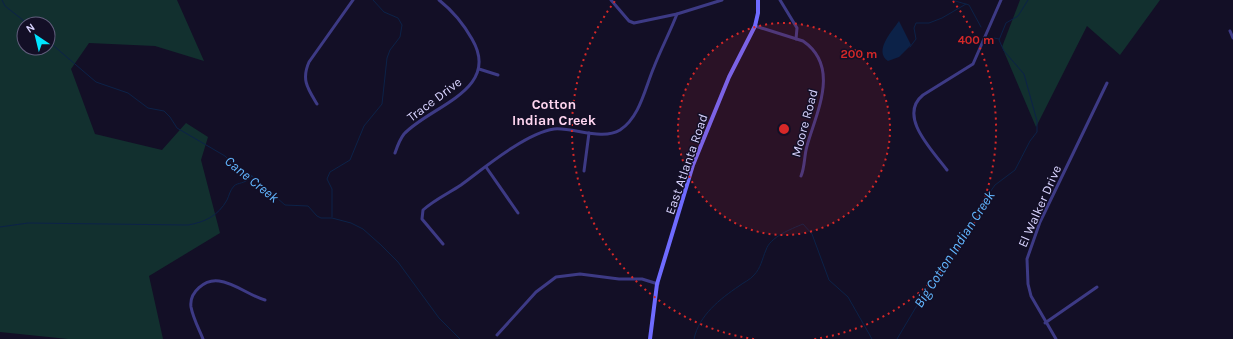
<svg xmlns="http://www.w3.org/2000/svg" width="1233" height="339" font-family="Karla,sans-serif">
	<rect width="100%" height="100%" fill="#130f26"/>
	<g fill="#12302f" fill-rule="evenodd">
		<path d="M0,0h177l27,61 -49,-15 -66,-3 -18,26 24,65 67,16 24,-27 22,14 -7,23 19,73 -71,43 14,63h-95l-68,-7zM24,24h24v24h-24z"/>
		<path d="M1020,0h140l-40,55 -33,-29 -51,101 -34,-80z"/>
	</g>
	<path fill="#0c2248" d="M899,21l12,24 -12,12 -11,4c-15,-10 5,-31 11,-40z"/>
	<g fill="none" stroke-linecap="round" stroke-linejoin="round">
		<g stroke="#0c2248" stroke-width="1">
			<path d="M2,0l3,6 23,18"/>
			<path d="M952,0l17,5 12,22"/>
			<path d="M994,38l5,1"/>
			<path d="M48,41l48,41 32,11 20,15 16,3 6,6 7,11 48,28 8,8 19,12 33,29 23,1 9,10 4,2h11l19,5 12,6 18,16 17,17 41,56 21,21"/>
			<path d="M910,47l6,-8 -2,-11 2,-5h13l13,-5 24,-14"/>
			<path d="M332,217v-28l-5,-10 3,-7 20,-12 14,-34 18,-22 5,-46 3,-8 10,-13 2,-12 -4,-7 -14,-6 -11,-12"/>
			<path d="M0,227l28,-4 160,2c17,-3 30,-9 39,-25 2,-4 3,-10 7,-14 4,-4 10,-1 18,-10"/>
			<path d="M694,339c5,-24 26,-40 45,-53 5,-4 11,-6 15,-11 7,-7 8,-16 12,-25 4,-13 25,-21 37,-26l9,10 17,46 19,17 24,42"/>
			<path d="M897,339l28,-47 24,-31 10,-23 17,-26 19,-27 20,-15 15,-29 7,-9v-11l-13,-47 -20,-23 -5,-11 7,-17 12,-7 10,-16"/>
		</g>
		<g stroke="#3d3a85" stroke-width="3">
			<path d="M611,0l18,21 5,2 43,-9 45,-14"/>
			<path d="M780,0l17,28 -1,11"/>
			<path d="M755,26l48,15c38,26 13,72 4,105 -3,10 -2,21 -6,30"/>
			<path d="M1230,31l3,7"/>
			<path d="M479,69l19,6"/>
			<path d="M317,104c-9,-15 -16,-24 -8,-42l44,-62"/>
			<path d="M395,153c2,-6 5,-14 9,-19 26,-28 98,-44 68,-95 -9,-16 -19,-28 -33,-39"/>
			<path d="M486,167l32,46"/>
			<path d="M947,170c-14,-19 -50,-54 -24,-75l50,-31 28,-64"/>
			<path d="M584,171l5,-38"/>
			<path d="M443,244l-21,-25 1,-9c11,-10 26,-17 38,-25 23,-17 65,-52 93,-56 19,-2 48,12 66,1 20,-13 25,-42 34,-63 7,-18 16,-35 23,-53"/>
			<path d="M1045,323l52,-36"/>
			<path d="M497,335l39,-43 20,-15 24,-3 39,5h23l16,5"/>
			<path d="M203,339c-4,-10 -10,-21 -12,-32 -2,-15 14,-28 28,-26 16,2 31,15 46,19"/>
			<path d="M1056,339l-25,-43 -3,-12 -1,-25 13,-37 67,-139"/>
		</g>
		<path stroke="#6f6bff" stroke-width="4" d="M650,339l7,-55 36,-119 36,-88 26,-51 3,-13v-13"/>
	</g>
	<circle cx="784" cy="129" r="106" fill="#d62828" fill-opacity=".12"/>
	<g fill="none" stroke="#d62828" stroke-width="2" stroke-dasharray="2 4">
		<circle cx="784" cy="129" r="106"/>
		<path d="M754 339A212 212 0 0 1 615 1M953 1A212 212 0 0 1 814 339"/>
	</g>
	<g text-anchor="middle" stroke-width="3" stroke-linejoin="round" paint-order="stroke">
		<g font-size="13" fill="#d9d4ff" stroke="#130f26">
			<text transform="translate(434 99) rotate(-37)" y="5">Trace Drive</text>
			<text transform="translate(804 123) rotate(-75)" y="5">Moore Road</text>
			<text transform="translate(686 164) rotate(-71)" y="5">East Atlanta Road</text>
			<text transform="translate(1039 206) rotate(-66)" y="5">El Walker Drive</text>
		</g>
		<g font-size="14" font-weight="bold" fill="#ffd6f0" stroke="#130f26">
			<text x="554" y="109">Cotton<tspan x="554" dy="16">Indian Creek</tspan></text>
		</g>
		<g font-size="14" font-style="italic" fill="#62b6ff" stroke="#130f26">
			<text transform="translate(252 179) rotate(39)" y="5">Cane Creek</text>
			<text transform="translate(954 249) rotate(-57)" y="5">Big Cotton Indian Creek</text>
		</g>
	</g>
	<circle cx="784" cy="129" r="6" fill="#d62828" stroke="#130f26" stroke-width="2"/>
	<g font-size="12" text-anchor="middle" font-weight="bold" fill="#d62828" stroke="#130f26" stroke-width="3" stroke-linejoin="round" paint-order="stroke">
		<text x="976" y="44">400 m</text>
		<text x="859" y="58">200 m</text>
	</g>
	<g transform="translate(36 36) rotate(325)"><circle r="19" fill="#130f26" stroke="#625e7d"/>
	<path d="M0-3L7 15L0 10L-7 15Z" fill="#00e5ff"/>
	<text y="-6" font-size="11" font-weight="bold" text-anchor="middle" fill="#d9d4ff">N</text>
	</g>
</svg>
